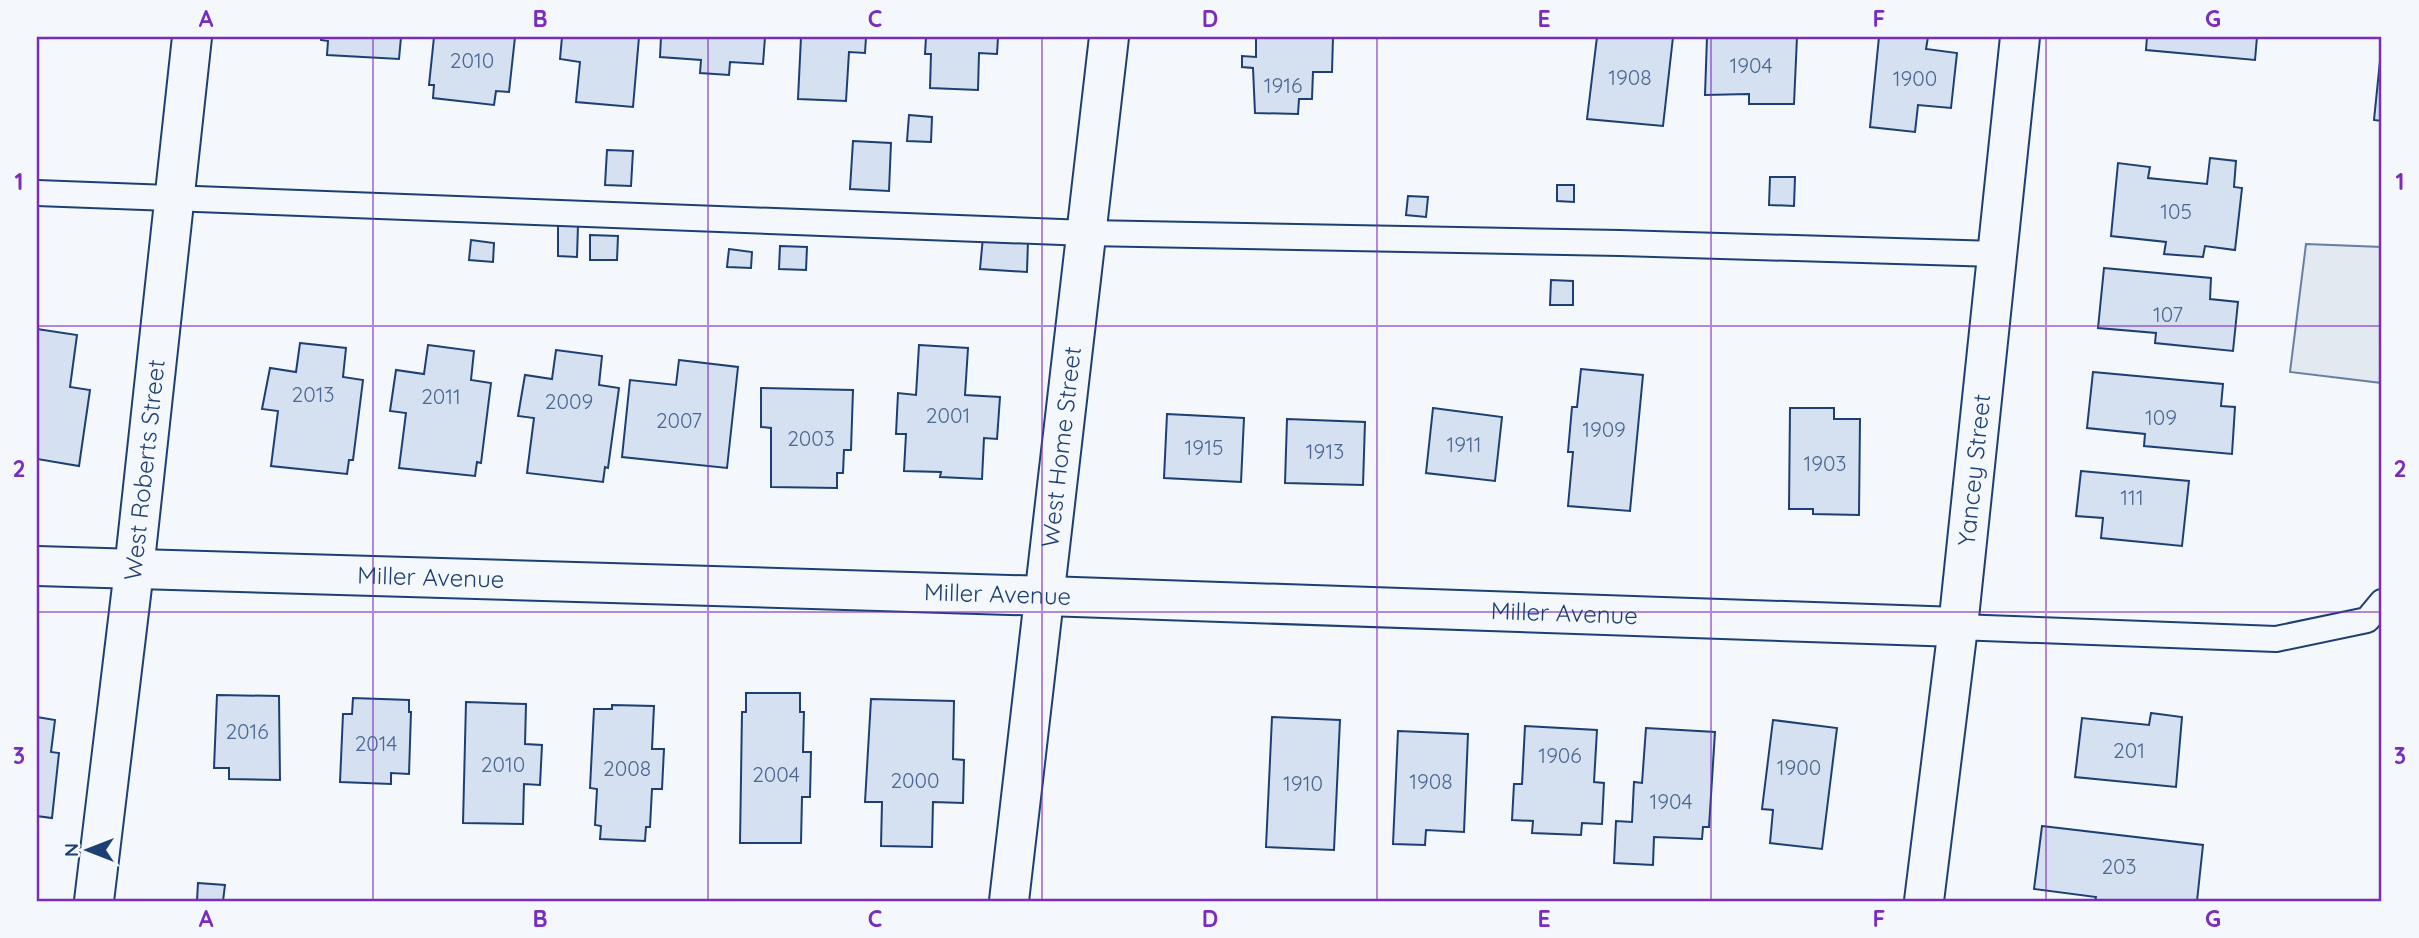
<svg xmlns="http://www.w3.org/2000/svg" width="2419" height="938" font-family="Quicksand,sans-serif">
	<rect width="100%" height="100%" fill="#f4f7fb"/>
	<path fill="#e3e9f0" stroke="#687fa3" stroke-width="2" d="M2306,244l76,3v136l-92,-11z"/>
	<g fill="#d5e0f0" stroke="#1d3f73" stroke-width="2">
		<path d="M321,37h80l-2,22 -72,-4 1,-14 -7,-1z"/>
		<path d="M434,37h81l-6,55 -13,-1 -2,14 -61,-7 1,-13h-5z"/>
		<path d="M562,37h77l-6,70 -57,-5 4,-40 -20,-3z"/>
		<path d="M661,37h104l-2,27 -33,-2 -1,13 -29,-2 1,-13 -41,-3z"/>
		<path d="M801,37h65l-1,16 -16,-1 -3,49 -48,-2z"/>
		<path d="M926,37h72l-1,17 -18,-1 -1,37 -48,-2 1,-34h-6z"/>
		<path d="M1256,37h77l-1,35h-19l-1,27h-13l-1,15 -43,-1 -2,-45 -11,-1v-11l14,1z"/>
		<path d="M1597,37h76l-10,89 -76,-7z"/>
		<path d="M1707,37h90l-3,67h-45v-10l-44,1z"/>
		<path d="M1879,37h49l-2,12 31,4 -6,55 -33,-3 -3,27 -45,-5z"/>
		<path d="M2147,37h110l-2,23 -109,-10z"/>
		<path d="M2380,61h2v60l-8,-1z"/>
		<path d="M909,115l23,2 -1,25 -24,-1z"/>
		<path d="M853,141l38,2 -2,48 -39,-2z"/>
		<path d="M607,150l26,1 -2,35 -26,-1z"/>
		<path d="M2210,158l26,3 -2,26 8,1 -7,62 -30,-4 -2,11 -39,-3 2,-12 -55,-6 7,-73 32,4 -2,11 59,6z"/>
		<path d="M1770,177h25l-1,29 -25,-1z"/>
		<path d="M1557,185h17v17l-17,-1z"/>
		<path d="M1408,196l20,1 -2,20 -20,-2z"/>
		<path d="M558,225h20l-1,32 -19,-1z"/>
		<path d="M590,235l28,1 -1,24h-27z"/>
		<path d="M983,237l45,3 -1,32 -47,-3z"/>
		<path d="M471,240l23,3 -1,19 -24,-2z"/>
		<path d="M780,246l27,1 -1,23 -27,-1z"/>
		<path d="M729,249l23,3 -1,16 -24,-1z"/>
		<path d="M2104,268l107,10 -1,21 28,3 -5,49 -78,-8 1,-10 -58,-5z"/>
		<path d="M1551,280l22,1v24h-23z"/>
		<path d="M37,329l40,6 -7,52 20,3 -11,76 -42,-7z"/>
		<path d="M300,343l46,5 -3,29 20,3 -10,80h-4l-2,14 -76,-8 7,-55 -16,-2 8,-41 26,4z"/>
		<path d="M428,345l46,6 -3,29 20,3 -10,80 -4,-1 -2,14 -76,-8 7,-55 -16,-2 6,-41 28,4z"/>
		<path d="M919,345l49,3 -3,47 35,2 -3,42 -13,-1 -2,41 -42,-2 1,-5 -37,-1 2,-37h-10l2,-41 18,2z"/>
		<path d="M556,350l46,6 -3,29 20,3 -11,80 -3,-1 -2,15 -76,-9 7,-55 -16,-2 7,-41 27,4z"/>
		<path d="M679,360l59,7 -11,101 -105,-11 8,-77 46,5z"/>
		<path d="M1581,369l62,6 -13,136 -62,-5 5,-54h-5l4,-45h5z"/>
		<path d="M2093,372l130,12 -2,22 14,1 -3,47 -88,-8 1,-12 -58,-6z"/>
		<path d="M761,388l92,2 -2,60h-7l-1,23h-6v15l-66,-1v-59l-10,-1z"/>
		<path d="M1433,408l69,9 -7,64 -69,-8z"/>
		<path d="M1790,408h44v11h26l-1,96 -46,-1v-5h-24z"/>
		<path d="M1167,414l77,4 -3,64 -77,-4z"/>
		<path d="M1287,419l78,3 -2,63 -78,-2z"/>
		<path d="M2081,471l108,10 -7,65 -81,-8 2,-20 -27,-2z"/>
		<path d="M746,693h54v19h4l-1,40h8l-1,45h-8l-1,46h-61l2,-131h4z"/>
		<path d="M217,695l62,1 1,84 -51,-1v-11h-15z"/>
		<path d="M353,698l56,2v12h2l-2,62 -18,-1v11l-51,-2 3,-68h9z"/>
		<path d="M871,699l83,2 -1,58 11,1 -1,43 -30,-1 -1,45 -51,-1 1,-44h-17z"/>
		<path d="M466,702l60,2 -1,40 17,1 -2,40 -16,-1 -1,40 -60,-1z"/>
		<path d="M612,705l42,1 -2,43h12l-2,40h-10l-2,38h-4l-1,14 -45,-2 1,-13 -6,-1 2,-36 -7,-1 4,-79h18z"/>
		<path d="M2151,713l31,4 -6,70 -101,-10 7,-59 67,7z"/>
		<path d="M37,717l18,3 -4,32 8,1 -7,65 -15,-2z"/>
		<path d="M1272,717l68,3 -6,130 -68,-3z"/>
		<path d="M1773,720l64,8 -15,121 -52,-6 3,-33 -11,-1z"/>
		<path d="M1525,726l72,4 -3,52 10,1 -2,41 -20,-1 -1,12 -49,-2 1,-12 -21,-1 2,-36h8z"/>
		<path d="M1646,728l69,4 -6,95h-6l-1,12 -48,-2 -1,28 -39,-2 2,-42 16,1 2,-40 8,1z"/>
		<path d="M1398,731l70,3 -4,98 -38,-2 -1,15 -32,-1z"/>
		<path d="M2042,826l161,19 -6,56h-102l1,-4 -62,-8z"/>
		<path d="M198,883l27,2 -2,16h-26z"/>
	</g>
	<g fill="none" stroke-linecap="round" stroke-linejoin="round">
		<g stroke="#1d3f73" stroke-width="28">
			<g id="service">
				<path d="M37,193l1050,40 533,10 377,11"/>
				<path d="M1958,627l318,12 91,-19 15,-18"/>
			</g>
		</g>
		<g stroke="#1d3f73" stroke-width="42">
			<g id="minor">
				<path id="s1" d="M37,566l1009,30 912,31"/>
				<path id="s2" d="M94,901l40,-331 58,-533"/>
				<path id="s3" d="M1009,901l100,-864"/>
				<path id="s4" d="M1924,901l34,-274 62,-590"/>
			</g>
		</g>
		<use href="#service" stroke="#f4f7fb" stroke-width="24"/>
		<use href="#minor" stroke="#f4f7fb" stroke-width="38"/>
	</g>
	<path fill="none" stroke="#7b2cbf" stroke-width="2" stroke-opacity="0.55" d="M373,37v864M708,37v864M1042,37v864M1377,37v864M1711,37v864M2046,37v864M37,326h2345M37,612h2345"/>
	<g text-anchor="middle" stroke-width="5" stroke-linejoin="round" paint-order="stroke">
		<g font-size="21" fill="#4b6792">
			<text x="472" y="68">2010</text>
			<text x="1751" y="73">1904</text>
			<text x="1630" y="85">1908</text>
			<text x="1915" y="86">1900</text>
			<text x="1283" y="93">1916</text>
			<text x="2176" y="219">105</text>
			<text x="2168" y="322">107</text>
			<text x="313" y="402">2013</text>
			<text x="441" y="404">2011</text>
			<text x="569" y="409">2009</text>
			<text x="948" y="423">2001</text>
			<text x="2161" y="425">109</text>
			<text x="679" y="428">2007</text>
			<text x="1604" y="437">1909</text>
			<text x="811" y="446">2003</text>
			<text x="1464" y="452">1911</text>
			<text x="1204" y="455">1915</text>
			<text x="1325" y="459">1913</text>
			<text x="1825" y="471">1903</text>
			<text x="2132" y="505">111</text>
			<text x="247" y="739">2016</text>
			<text x="376" y="751">2014</text>
			<text x="2129" y="758">201</text>
			<text x="1560" y="763">1906</text>
			<text x="503" y="772">2010</text>
			<text x="1799" y="775">1900</text>
			<text x="627" y="776">2008</text>
			<text x="776" y="782">2004</text>
			<text x="915" y="788">2000</text>
			<text x="1431" y="789">1908</text>
			<text x="1303" y="791">1910</text>
			<text x="1671" y="809">1904</text>
			<text x="2119" y="874">203</text>
		</g>
		<g font-size="24" fill="#1d3f73" stroke="#f4f7fb">
			<text dy="8" stroke="none"><textPath href="#s3" startOffset="457">West Home Street</textPath></text>
			<text dy="8" stroke="none"><textPath href="#s2" startOffset="434">West Roberts Street</textPath></text>
			<text dy="8" stroke="none"><textPath href="#s4" startOffset="434">Yancey Street</textPath></text>
			<text dy="8" stroke="none"><textPath href="#s1" startOffset="394">Miller Avenue</textPath></text>
			<text dy="8" stroke="none"><textPath href="#s1" startOffset="961">Miller Avenue</textPath></text>
			<text dy="8" stroke="none"><textPath href="#s1" startOffset="1528">Miller Avenue</textPath></text>
		</g>
	</g>
	<rect width="2419" height="938" fill="none" stroke="#f4f7fb" stroke-width="77"/>
	<g transform="translate(88 850) rotate(270)" stroke="#f4f7fb" stroke-width="5" paint-order="stroke">
	<path d="M0-5L12 26L0 18L-12 26Z" fill="#1d3f73"/>
	<text y="-10" font-size="19" font-weight="bold" text-anchor="middle" fill="#1d3f73">N</text>
	</g>
	<rect x="38" y="38" width="2342" height="862" fill="none" stroke="#7b2cbf" stroke-width="2.5"/>
	<g font-size="23" text-anchor="middle" font-weight="bold" fill="#7b2cbf">
		<text x="206" y="27">A</text>
		<text x="540" y="27">B</text>
		<text x="875" y="27">C</text>
		<text x="1210" y="27">D</text>
		<text x="1544" y="27">E</text>
		<text x="1879" y="27">F</text>
		<text x="2213" y="27">G</text>
		<text x="19" y="190">1</text>
		<text x="2400" y="190">1</text>
		<text x="19" y="477">2</text>
		<text x="2400" y="477">2</text>
		<text x="19" y="764">3</text>
		<text x="2400" y="764">3</text>
		<text x="206" y="927">A</text>
		<text x="540" y="927">B</text>
		<text x="875" y="927">C</text>
		<text x="1210" y="927">D</text>
		<text x="1544" y="927">E</text>
		<text x="1879" y="927">F</text>
		<text x="2213" y="927">G</text>
	</g>
</svg>
